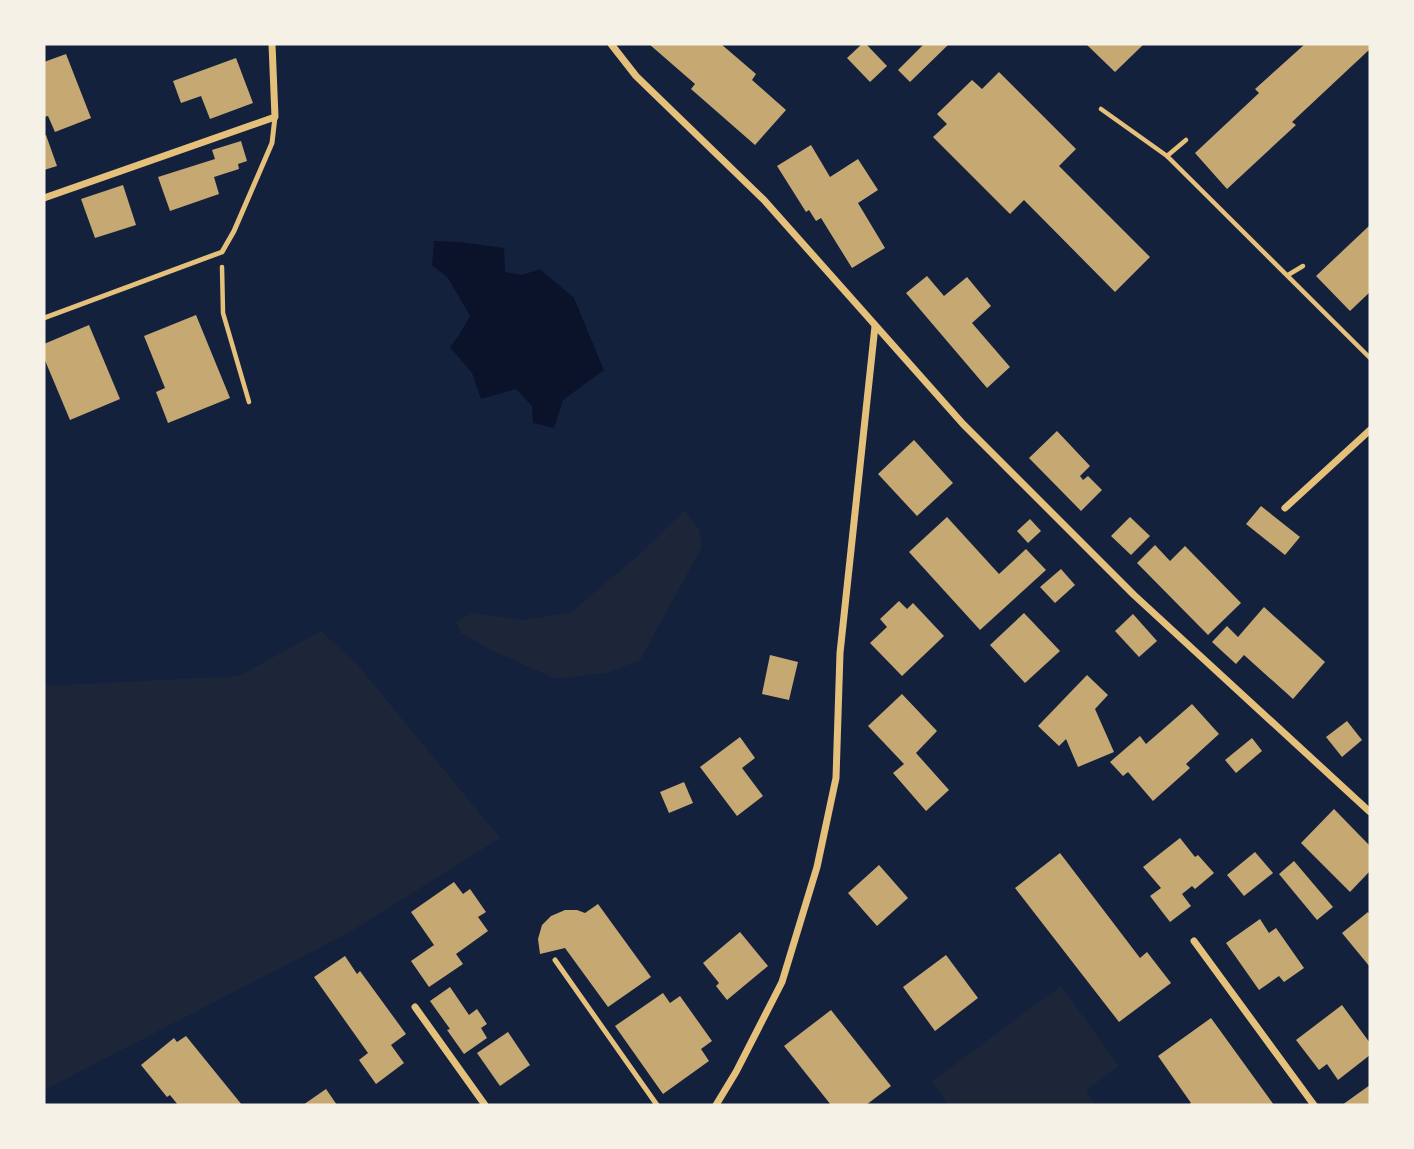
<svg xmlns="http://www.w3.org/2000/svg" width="1414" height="1149" font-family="'DejaVu Sans',sans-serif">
	<rect width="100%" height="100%" fill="#14213d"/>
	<g fill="#1d2539">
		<path d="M685,510l14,19 3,18 -62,113 -34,13 -50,6 -67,-30 -28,-16 -5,-11 16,-9 51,7 47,-7 71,-60z"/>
		<path d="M321,631l36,33 143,174 -150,94 -306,158v-404l195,-10z"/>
		<path d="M1061,986l58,80 -33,24 10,15h-147l-17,-24z"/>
	</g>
	<path fill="#0b132b" d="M434,241l26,1 44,6 1,24 17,3 18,-6 34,29 30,72 -41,30 -9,28 -21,-5 -1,-17 -16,-17 -35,10 -9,-26 -22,-26 9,-12 11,-19 -22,-38 -16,-13z"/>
	<g fill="#c6a872">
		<path d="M649,44h72l35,30 -4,6 34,30 -31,35 -64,-56 4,-5z"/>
		<path d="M862,44h4l21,22 -17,16 -23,-24z"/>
		<path d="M924,44h25l-39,38 -12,-12z"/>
		<path d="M1086,44h58l-29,28z"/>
		<path d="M1305,44h65v5l-78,73 4,3 -69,64 -32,-36 64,-60 -4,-4z"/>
		<path d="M66,54l25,64 -36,14 -7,-16 -4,1v-55z"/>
		<path d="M236,58l17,45 -43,16 -9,-23 -20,7 -8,-22z"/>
		<path d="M999,72l77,77 -17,17 91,91 -35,35 -91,-92 -14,14 -77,-77 14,-13 -10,-10 35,-34 10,9z"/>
		<path d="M46,135l11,31 -13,4v-34z"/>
		<path d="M241,141l6,20 -9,3 1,5 -25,8 5,17 -49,17 -12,-34 57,-18 -3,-9z"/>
		<path d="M811,145l19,32 28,-18 20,31 -20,13 27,45 -33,20 -31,-50 -5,3 -7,-11 -3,2 -29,-46z"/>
		<path d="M123,185l13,40 -41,13 -14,-39z"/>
		<path d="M1370,225v67l-20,19 -34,-35z"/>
		<path d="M927,276l17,20 23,-19 24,29 -19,17 38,44 -23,21 -81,-95z"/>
		<path d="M196,315l34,83 -62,25 -12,-31 9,-4 -21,-52z"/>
		<path d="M89,325l31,74 -50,21 -26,-62v-14z"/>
		<path d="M1057,431l33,35 -10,10 3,4 5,-4 14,14 -21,21 -52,-53z"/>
		<path d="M914,440l39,43 -36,33 -39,-42z"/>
		<path d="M1261,506l39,31 -15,18 -39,-31z"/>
		<path d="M947,517l52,57 27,-25 20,21 -66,60 -71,-78z"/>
		<path d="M1130,517l20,19 -19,19 -20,-19z"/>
		<path d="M1030,519l11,12 -13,12 -11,-12z"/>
		<path d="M1155,545l15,16 15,-15 56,57 -33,32 -71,-72z"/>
		<path d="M1061,569l14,16 -20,18 -15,-16z"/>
		<path d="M899,601l8,8 6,-6 31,33 -42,40 -32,-33 17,-16 -7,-8z"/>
		<path d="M1264,607l61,55 -32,37 -49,-44 -8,9 -24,-22 15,-16 11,11z"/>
		<path d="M1024,613l36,38 -35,32 -35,-38z"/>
		<path d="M1133,614l24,27 -18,16 -24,-26z"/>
		<path d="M770,655l28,7 -9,38 -27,-6z"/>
		<path d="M1087,675l21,20 -13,14 19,43 -36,15 -12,-28 -7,7 -21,-20z"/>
		<path d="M902,694l35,37 -21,22 33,37 -23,21 -33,-38 11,-9 -36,-38z"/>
		<path d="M1192,704l27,30 -33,30 4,4 -37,33 -25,-29 -5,4 -13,-14 30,-26 6,8z"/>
		<path d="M1347,721l15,19 -20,17 -16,-20z"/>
		<path d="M740,737l15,21 -13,10 21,28 -26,20 -37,-49z"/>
		<path d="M1252,738l10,13 -26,22 -11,-13z"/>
		<path d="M684,782l9,21 -24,10 -9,-21z"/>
		<path d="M1334,809l36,37v25l-20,21 -49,-49z"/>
		<path d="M1180,838l15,19 3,-2 16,18 -19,16 -3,-3 -10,8 9,12 -21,16 -20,-26 11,-8 -18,-21z"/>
		<path d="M1255,852l18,21 -29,23 -17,-21z"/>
		<path d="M1060,853l80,105 7,-6 24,31 -52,39 -104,-134z"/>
		<path d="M1294,861l39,46 -16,13 -38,-46z"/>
		<path d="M879,865l29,33 -31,28 -29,-33z"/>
		<path d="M454,882l9,12 7,-5 16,23 -8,5 10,14 -32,23 7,10 -34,23 -18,-26 23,-16 -23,-33z"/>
		<path d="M598,904l53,73 -43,30 -43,-59 -25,6 -2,-15 4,-14 9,-9 14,-6h12l8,3z"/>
		<path d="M1368,912l2,3v52l-28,-34z"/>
		<path d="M1260,919l9,14 7,-5 28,40 -20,14 -5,-6 -20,14 -33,-47z"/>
		<path d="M740,932l28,34 -41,34 -11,-14 3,-3 -16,-20z"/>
		<path d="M946,955l32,43 -43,33 -32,-44z"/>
		<path d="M345,956l12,18 3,-3 46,63 -15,11 13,18 -28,21 -17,-24 9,-7 -54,-76z"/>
		<path d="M450,987l19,28 8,-6 10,15 -6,4 6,10 -23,16 -17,-24 3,-1 -20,-28z"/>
		<path d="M663,993l7,10 10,-7 32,45 -11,8 8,12 -46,33 -48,-68z"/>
		<path d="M1342,1005l28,38v12l-32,25 -11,-16 -8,6 -23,-30z"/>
		<path d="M831,1010l60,76 -25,19h-35l-47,-59z"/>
		<path d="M1211,1018l63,87h-86l3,-2 -33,-47z"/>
		<path d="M508,1032l22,33 -30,21 -23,-33z"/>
		<path d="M186,1036l56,69h-64l-8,-10 -3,2 -26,-32 33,-27 3,4z"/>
		<path d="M1370,1085v20h-28z"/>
		<path d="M326,1089l11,16h-34z"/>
	</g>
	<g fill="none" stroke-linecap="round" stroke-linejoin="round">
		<g stroke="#e5c07b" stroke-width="4.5">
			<path d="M1101,109l66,47 203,202"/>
			<path d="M1167,156l19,-16"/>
			<path d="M222,267l1,46 26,89"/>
			<path d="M1288,275l15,-9"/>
		</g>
		<g stroke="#e5c07b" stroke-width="5">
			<path d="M44,318l178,-66 12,-21 38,-88 3,-26"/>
			<path d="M555,960l102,145"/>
		</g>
		<g stroke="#e5c07b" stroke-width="7">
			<path d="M611,44l25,32 128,124 199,224 171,171 236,217"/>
			<path d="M44,198l231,-81 -3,-73"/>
			<path d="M1285,508l85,-78"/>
			<path d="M1194,941l120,164"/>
			<path d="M415,1007l70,98"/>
			<path d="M716,1105l20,-33 46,-90 35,-115 19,-89 4,-125 35,-327"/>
		</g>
	</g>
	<rect width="1414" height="1149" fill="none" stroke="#f6f1e7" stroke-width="91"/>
</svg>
